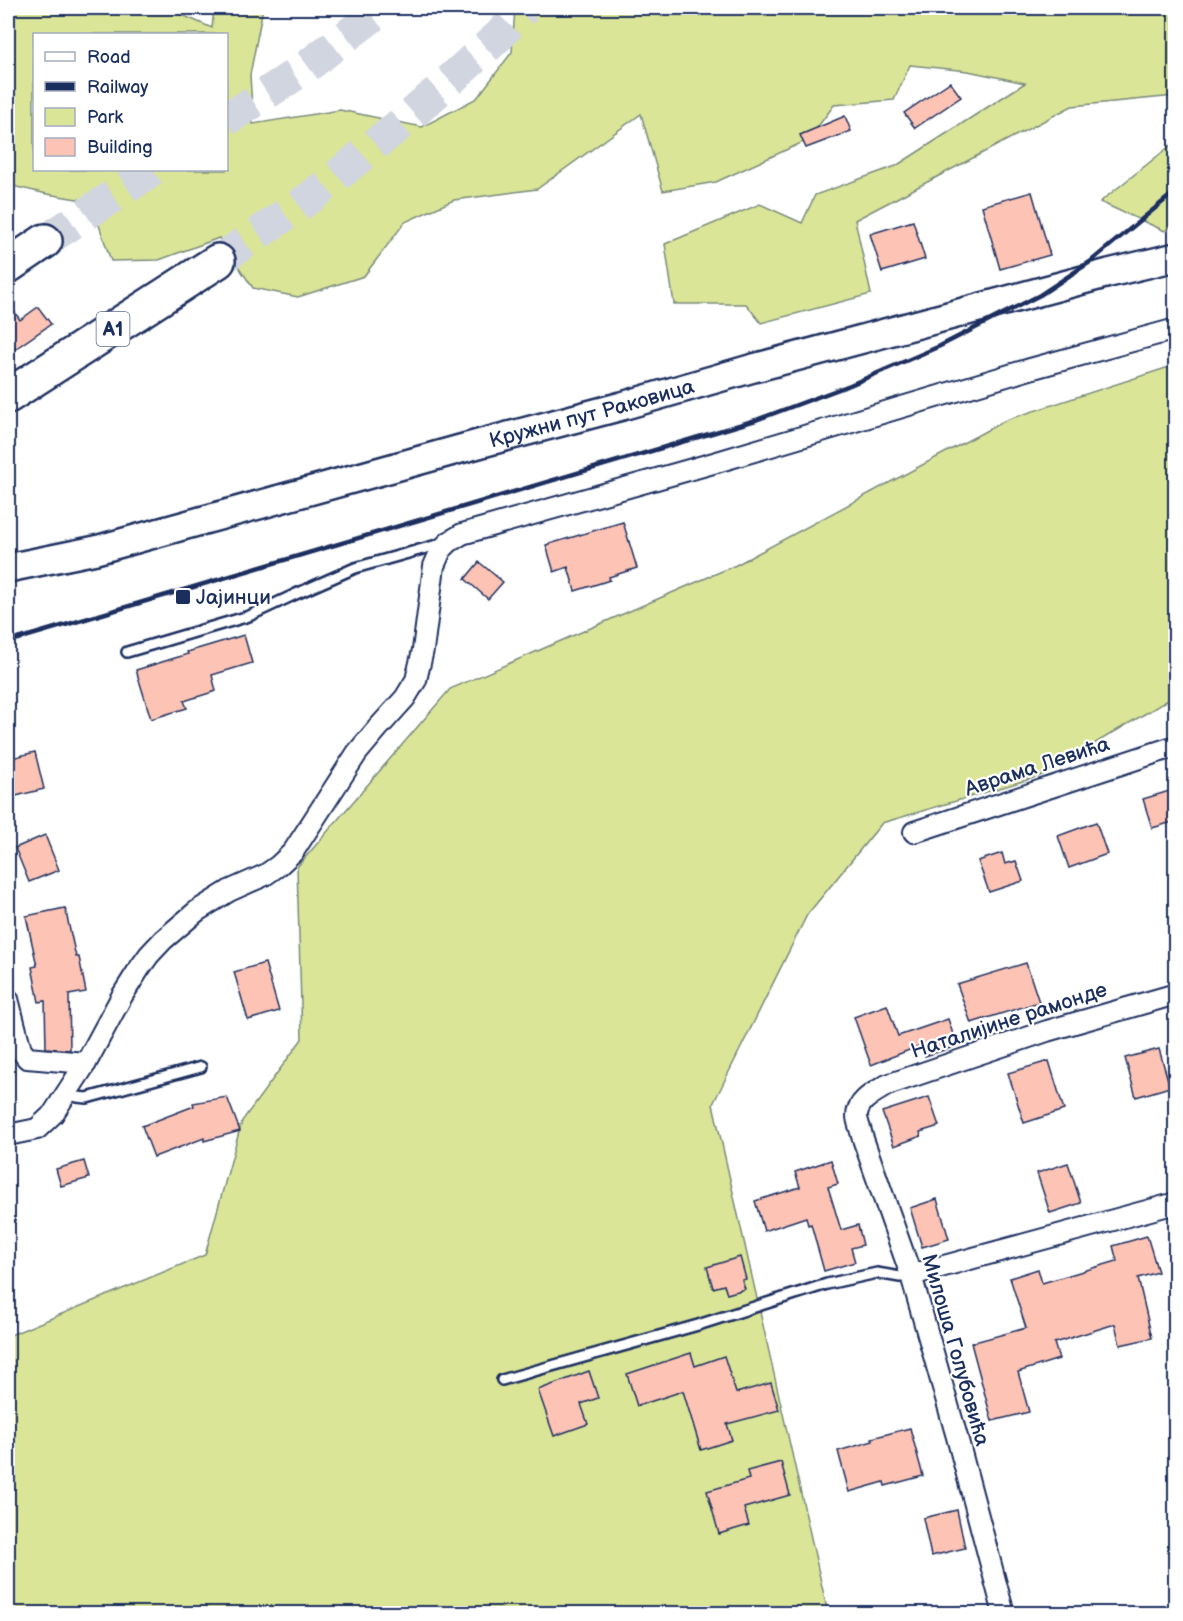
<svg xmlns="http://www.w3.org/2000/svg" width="1183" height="1621" font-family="'Balsamiq Sans',sans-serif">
	<rect width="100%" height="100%" fill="#fff"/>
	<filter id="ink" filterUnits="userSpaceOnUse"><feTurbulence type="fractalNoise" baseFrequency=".0167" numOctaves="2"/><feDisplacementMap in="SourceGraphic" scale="12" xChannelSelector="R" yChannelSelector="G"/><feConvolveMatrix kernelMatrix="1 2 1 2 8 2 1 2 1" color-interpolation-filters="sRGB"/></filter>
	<g filter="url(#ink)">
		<g fill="#dae598" stroke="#7a8a7b" stroke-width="1.5" fill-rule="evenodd">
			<path d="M8,8h158l46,20 2,-20h49l-13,67 3,49 87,-14 82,17 55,-29 35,-46 3,-44h660v88l-103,10 -217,114 16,74 -110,29 -15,-19h-72l-9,-60 95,-40 42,19 13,-28 81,-29 129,-83 -57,-12 -58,-6 -16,35 -60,5 -26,35 -92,42 -53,9 -22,-77 -104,75 -83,11 -49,22 -41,54 -66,21 -45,-9 -34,-50 -60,22 -48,1 -15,-45 -13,-16 -36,-6 -39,-9zM34,34h192v136h-192z"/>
			<path d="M1175,142v80l-10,9 -65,-29z"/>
			<path d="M1175,365v331l-135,80 -158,47 -75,92 -94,189 115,509 -820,1v-278l197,-81 37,-134 60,-82 -5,-172 153,-178 286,-124 270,-145z"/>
		</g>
		<g fill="#fdc3b5" stroke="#1b2f5e" stroke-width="1.5">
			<path d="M950,82l11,15 -46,31 -11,-15z"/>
			<path d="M845,116l6,15 -45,17 -6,-13z"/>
			<path d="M1032,192l18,63 -50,14 -18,-63z"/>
			<path d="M913,221l12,38 -43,13 -12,-38z"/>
			<path d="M8,302l12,18 18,-13 13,17 -36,25 -7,-10z"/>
			<path d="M623,522l14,46 -28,9 1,3 -35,11 -7,-24 -14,5 -8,-27z"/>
			<path d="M479,562l24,20 -15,17 -23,-20z"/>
			<path d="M244,635l8,28 -40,12 4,16 -32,10 3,7 -36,11 -15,-49 52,-16 -1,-2z"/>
			<path d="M35,752l9,37 -36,9v-39z"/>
			<path d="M1176,789v32l-24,7 -9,-29z"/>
			<path d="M1096,822l11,32 -38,14 -11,-32z"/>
			<path d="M45,835l14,35 -30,12 -14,-34z"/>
			<path d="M1002,853l3,11 11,-3 7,20 -34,11 -11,-31z"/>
			<path d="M65,908l11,49h3l7,35 -17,3 1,55 -24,-2 -1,-47 -6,1 -7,-35 5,-1 -11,-50z"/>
			<path d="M265,963l14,48 -31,9 -14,-48z"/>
			<path d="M1026,963l13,39 -68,21 -14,-39z"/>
			<path d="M887,1005l11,31 50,-17 9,27 -32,10 -3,-11 -51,20 -17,-48z"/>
			<path d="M1159,1049l11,38 -34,10 -11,-39z"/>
			<path d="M1049,1061l15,49 -40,13 -16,-50z"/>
			<path d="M227,1097l13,34 -36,10v-3l-50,19 -12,-31 52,-20 -1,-3z"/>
			<path d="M929,1097l10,29 -19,6 1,4 -27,10 -12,-34z"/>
			<path d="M831,1160l7,24 -10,3 13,43 17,-5 5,20 -12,3 4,14 -31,9 -13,-47 -3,1 -2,-8 -42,14 -9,-30 45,-14 -5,-15z"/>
			<path d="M84,1161l5,17 -28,8 -5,-17z"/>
			<path d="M1068,1163l13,40 -31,10 -13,-40z"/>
			<path d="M937,1199l12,40 -27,8 -12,-39z"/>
			<path d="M1147,1236l11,36 -20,6 14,60 -32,7 -5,-21 -61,19 5,16 -41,13 11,40 -37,9 -21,-78 55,-15 -16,-50 28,-9 4,14 75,-22 -4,-15z"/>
			<path d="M740,1257l6,22 -4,1 3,9 -18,5 -3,-9 -11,3 -6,-21z"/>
			<path d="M691,1353l4,13 29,-10 12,37 35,-10 8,27 -52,14 5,16 -31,10 -18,-59 -46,15 -10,-32z"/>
			<path d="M589,1371l9,27 -17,6 7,20 -34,12 -16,-46z"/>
			<path d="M910,1428l13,48 -38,10 -1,-4 -35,10 -11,-41 35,-10 -1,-3z"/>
			<path d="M781,1462l9,33 -46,13 5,17 -30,9 -12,-43 42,-12 -2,-8z"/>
			<path d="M957,1510l8,38 -34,8 -8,-38z"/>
		</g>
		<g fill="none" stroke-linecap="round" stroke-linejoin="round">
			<g stroke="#d1d5df" stroke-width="33" stroke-dasharray="33 16" stroke-linecap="butt">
				<path d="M226,120l79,-52 78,-60"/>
				<path d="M45,241l108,-71"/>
				<path d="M218,261l93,-64 99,-81 90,-81 25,-27"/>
			</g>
			<g stroke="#1b2f5e" stroke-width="14">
				<g id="lane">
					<path d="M127,652l122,-36 47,-22 59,-26 89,-25"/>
					<path d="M68,1092l9,5 10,1 114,-31"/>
					<path d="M502,1380l196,-55 129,-41 50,-11 23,4 11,-2"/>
				</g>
			</g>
			<g stroke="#1b2f5e" stroke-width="24">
				<g id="street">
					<path d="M914,832l262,-86"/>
					<path d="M8,999l13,51 6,8 59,5"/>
					<path d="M8,1135l29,-6 16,-15 33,-51 36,-67 17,-27 10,-14 14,-15 34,-29 32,-20 36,-16 13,-9 15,-14 64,-99 21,-25 27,-30 11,-18 7,-30 11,-84 7,-16 8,-8 13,-8 255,-72 313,-93 146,-40"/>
					<path d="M911,1275l265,-72"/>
					<path d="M1004,1614l-47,-177 -46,-162 -49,-139c-1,-6 -5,-14 -5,-20 0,-16 19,-24 30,-31l160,-54 129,-37"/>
				</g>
			</g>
			<g stroke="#1b2f5e" stroke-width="32">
				<g id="secondary">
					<path id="s1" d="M8,568l88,-18 386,-107 140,-37 128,-37 359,-96 67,-16"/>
				</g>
			</g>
			<g stroke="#1b2f5e" stroke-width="38">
				<g id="highway">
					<path d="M8,266l37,-25"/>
					<path d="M8,396l210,-135"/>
				</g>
			</g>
			<use href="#lane" stroke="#fff" stroke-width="9"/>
			<use href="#street" stroke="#fff" stroke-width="20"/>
			<use href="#secondary" stroke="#fff" stroke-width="27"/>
			<use href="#highway" stroke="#fff" stroke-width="33"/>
			<path stroke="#1b2f5e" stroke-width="4.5" d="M8,642l748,-222 94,-35 90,-39 100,-51 50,-33 86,-71"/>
		</g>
	</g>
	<rect fill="#1b2f5e" stroke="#fff" stroke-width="2" x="175" y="589" width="16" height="16" rx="3"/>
	<g text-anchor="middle" stroke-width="4.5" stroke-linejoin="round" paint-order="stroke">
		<rect fill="#fff" stroke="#5f6d8e" stroke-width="1.5" x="96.5" y="312" width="33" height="34" rx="4.5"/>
		<g font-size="20" font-weight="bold" fill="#1b2f5e">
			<text x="113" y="336">A1</text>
		</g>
		<g font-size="21" fill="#1b2f5e" stroke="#fff">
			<text dy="7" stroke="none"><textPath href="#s1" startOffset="604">Кружни пут Раковица</textPath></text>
			<text transform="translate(1037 766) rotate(-18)" y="7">Аврама Левића</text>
			<text transform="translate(1009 1020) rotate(-18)" y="7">Наталијине рамонде</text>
			<text transform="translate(956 1350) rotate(74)" y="7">Милоша Голубовића</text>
		</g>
		<g font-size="21" fill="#1b2f5e" stroke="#fff" text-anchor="start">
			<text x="196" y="604">Јајинци</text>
		</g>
	</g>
	<rect width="1183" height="1621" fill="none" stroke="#fff" stroke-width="30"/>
	<rect x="15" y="15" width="1153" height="1591" fill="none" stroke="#1b2f5e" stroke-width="2" filter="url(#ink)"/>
	<rect x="33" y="33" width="195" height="138" fill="#ffffff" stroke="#a4acbf" stroke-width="1.5"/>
	<rect x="45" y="52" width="30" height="9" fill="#ffffff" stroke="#a4acbf" stroke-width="1.5"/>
	<text x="87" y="63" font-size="18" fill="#1b2f5e">Road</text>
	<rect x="45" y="82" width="30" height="9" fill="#1b2f5e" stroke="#a4acbf" stroke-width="1.5"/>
	<text x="87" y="93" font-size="18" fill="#1b2f5e">Railway</text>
	<rect x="45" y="108" width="30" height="18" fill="#dae598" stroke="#a4acbf" stroke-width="1.5"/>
	<text x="87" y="123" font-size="18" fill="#1b2f5e">Park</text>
	<rect x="45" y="138" width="30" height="18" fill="#fdc3b5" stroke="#a4acbf" stroke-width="1.5"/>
	<text x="87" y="153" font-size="18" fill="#1b2f5e">Building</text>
</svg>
